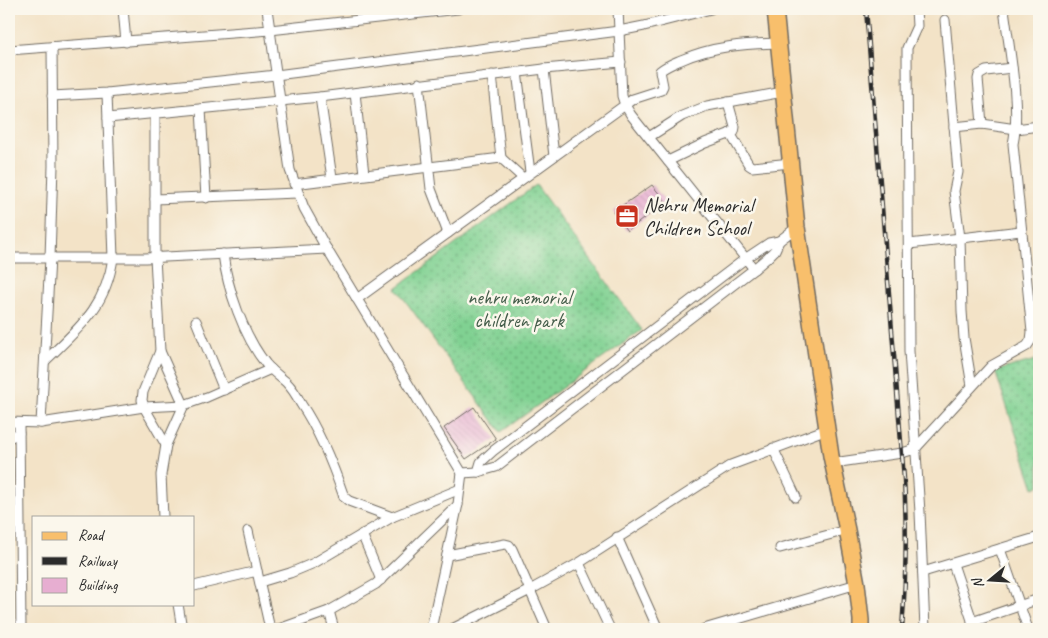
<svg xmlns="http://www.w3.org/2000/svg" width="1048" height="638" font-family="Caveat,sans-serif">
	<defs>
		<pattern id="grass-dots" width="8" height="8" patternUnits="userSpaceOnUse" patternTransform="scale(1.25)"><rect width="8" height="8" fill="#80d192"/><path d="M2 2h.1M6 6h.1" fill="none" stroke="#69aa77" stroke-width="1.8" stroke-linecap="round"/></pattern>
		<pattern id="building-back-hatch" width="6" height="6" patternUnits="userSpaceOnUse" patternTransform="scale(1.25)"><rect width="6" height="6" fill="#e7aed1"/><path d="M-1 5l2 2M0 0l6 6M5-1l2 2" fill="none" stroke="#c696b4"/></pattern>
	</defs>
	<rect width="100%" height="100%" fill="#fbf7ec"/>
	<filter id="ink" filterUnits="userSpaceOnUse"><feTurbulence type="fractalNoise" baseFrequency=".02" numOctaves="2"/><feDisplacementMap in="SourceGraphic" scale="10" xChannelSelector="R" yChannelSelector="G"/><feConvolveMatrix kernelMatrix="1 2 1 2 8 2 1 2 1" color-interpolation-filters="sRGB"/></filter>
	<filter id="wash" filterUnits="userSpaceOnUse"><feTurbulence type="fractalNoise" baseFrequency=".0096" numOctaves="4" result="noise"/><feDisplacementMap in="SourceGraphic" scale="20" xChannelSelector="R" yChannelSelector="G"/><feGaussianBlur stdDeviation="1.12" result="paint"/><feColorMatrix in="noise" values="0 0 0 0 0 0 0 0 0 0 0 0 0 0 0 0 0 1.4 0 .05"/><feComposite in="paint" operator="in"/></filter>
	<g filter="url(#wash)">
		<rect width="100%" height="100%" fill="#f3e3c7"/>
		<g fill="url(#grass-dots)" stroke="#567e5e">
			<path d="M536,185l106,145 -141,102 -105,-144z"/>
			<path d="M1039,359v127l-5,2 -39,-117z"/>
		</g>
		<g id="blocks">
			<g fill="url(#building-back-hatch)">
				<path d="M652,185l14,17 -39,29 -14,-19z"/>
				<path d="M474,407l22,32 -30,20 -22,-31z"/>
			</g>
		</g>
	</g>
	<g filter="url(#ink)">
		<use href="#blocks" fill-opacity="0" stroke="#716b62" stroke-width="1"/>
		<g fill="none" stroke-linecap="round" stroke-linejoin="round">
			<g stroke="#716b62" stroke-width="11">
				<g id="minor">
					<path d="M123,9l3,33"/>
					<path d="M267,9l23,161 14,38 21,38 137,227 -4,31 -27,125"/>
					<path d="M916,9l1,17 -10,22v6l2,297 11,161 5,117"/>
					<path d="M945,20l13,152 -4,19 6,47 2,73 2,27 8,48"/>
					<path d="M9,50l261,-20 188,-21"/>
					<path d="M544,69l10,87"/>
					<path d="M517,72l13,100"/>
					<path d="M492,75l9,83"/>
					<path d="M419,83l12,106 17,44"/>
					<path d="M355,93l9,81"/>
					<path d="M52,96l55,-3 169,-18 343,-44 25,-5 67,-17"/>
					<path d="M320,97l12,81"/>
					<path d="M201,109l5,89"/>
					<path d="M155,114v143l5,94 -17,41 -1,8 2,7 22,38"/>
					<path d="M108,118l212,-21 224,-28 77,-7"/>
					<path d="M982,124l-4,-45 1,-4 7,-4 26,-3"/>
					<path d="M954,127l28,-3 34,5 23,-3"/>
					<path d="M730,133l19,32 3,2 39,-4"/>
					<path d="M649,137l33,-21 25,-10 76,-14"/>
					<path d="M668,161l37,-18 29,-11 1,-5 -7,-25"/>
					<path d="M294,184l207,-26 22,20"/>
					<path d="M155,199l142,-6"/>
					<path d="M909,244l112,-13"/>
					<path d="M223,254c4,34 21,83 43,110 6,7 13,12 20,18 6,6 11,14 15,22 19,28 32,61 43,93l5,4 43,16 68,-28"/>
					<path d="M9,258h136l182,-9"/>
					<path d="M754,269l-123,-154 -6,-10 8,-6 28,-9 2,-4 -3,-15c6,-5 14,-8 21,-11 32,-14 63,-16 97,-17"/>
					<path d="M357,299l268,-194 -3,-9 -4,-87"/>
					<path d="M196,321l28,69"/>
					<path d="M160,351l24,54 -18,40 -5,30 2,42"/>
					<path d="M45,361c34,-33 61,-54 68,-103l-6,-165"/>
					<path d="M9,422l32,1 9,-165 3,-92 -1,-119"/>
					<path d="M19,423l2,206"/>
					<path d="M41,423l103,-16 40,-2 23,-8 64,-28"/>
					<path d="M9,438l10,-5"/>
					<path d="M773,448l23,49"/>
					<path d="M833,463l69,-10 13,-4 76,-83 36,-20 4,-6 1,-8 -19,-188c8,-37 -4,-96 -9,-135"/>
					<path d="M478,472l3,-10 12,-11 252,-192 24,-16 10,-2"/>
					<path d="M462,473l16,-1 18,-5 258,-198 13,-11 8,-8 4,-9 18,-14"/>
					<path d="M248,531l9,40"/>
					<path d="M362,534l19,46"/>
					<path d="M617,537l41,92"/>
					<path d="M780,548l67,-18"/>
					<path d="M1000,549l28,80"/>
					<path d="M447,555l58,-11 4,1 3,4 35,80"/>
					<path d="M579,563l31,66"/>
					<path d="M953,564l22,65"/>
					<path d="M923,572l116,-35"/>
					<path d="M260,582l30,-9 24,-10 78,-46"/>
					<path d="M194,586l63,-15 13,58"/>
					<path d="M178,604l4,25"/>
					<path d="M329,611l5,18"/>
					<path d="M972,622l67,-23"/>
					<path d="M279,629l50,-18 47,-27 82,-79"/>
					<path d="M452,629l78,-39 49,-27 152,-98 96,-36"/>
					<path d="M704,629l153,-45"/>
				</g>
			</g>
			<g stroke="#716b62" stroke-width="18">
				<path id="primary" d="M775,9l22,218 34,229 16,74 10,54 4,36v9"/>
			</g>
			<use href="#minor" stroke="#fff" stroke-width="9"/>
			<use href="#primary" stroke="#f8bf6c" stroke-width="15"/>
			<g stroke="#2b2b2b" stroke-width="4.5">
				<path id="rail" d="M866,9l38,470c3,50 2,100 -2,150"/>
			</g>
			<use href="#rail" stroke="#fbf7ec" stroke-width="2.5" stroke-dasharray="8" stroke-linecap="butt"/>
		</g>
	</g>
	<defs>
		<g id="office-square" transform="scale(1.25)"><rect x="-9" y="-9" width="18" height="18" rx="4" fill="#c8321e" stroke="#fbf7ec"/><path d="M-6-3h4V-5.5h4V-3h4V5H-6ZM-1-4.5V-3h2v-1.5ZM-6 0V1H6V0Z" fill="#fff"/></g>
	</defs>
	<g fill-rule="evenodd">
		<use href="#office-square" x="627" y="216"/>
	</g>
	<g text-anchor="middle" stroke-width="5" stroke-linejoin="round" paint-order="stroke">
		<g font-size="20" fill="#2b2b2b" stroke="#fbf7ec" text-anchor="start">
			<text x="644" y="212">Nehru Memorial<tspan x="644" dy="23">Children School</tspan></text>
		</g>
		<g font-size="20" fill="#445d4a" stroke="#fbf7ec">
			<text x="519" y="304">nehru memorial<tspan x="519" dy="23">children park</tspan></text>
		</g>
	</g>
	<rect width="1048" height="638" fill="none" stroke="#fbf7ec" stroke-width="30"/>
	<rect x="32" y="516" width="162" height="90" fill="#fbf7ec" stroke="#a8a59f"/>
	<rect x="42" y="532" width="25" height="8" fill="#f8bf6c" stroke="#a8a59f"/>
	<text x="78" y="540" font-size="15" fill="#2b2b2b">Road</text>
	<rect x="42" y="557" width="25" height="8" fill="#2b2b2b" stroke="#a8a59f"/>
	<text x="78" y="566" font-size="15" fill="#2b2b2b">Railway</text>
	<rect x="42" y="578" width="25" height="15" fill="#e7aed1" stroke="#a8a59f"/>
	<text x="78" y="590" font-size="15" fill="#2b2b2b">Building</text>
	<g transform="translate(990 580) rotate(252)" stroke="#fbf7ec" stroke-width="4" paint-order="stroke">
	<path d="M0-4L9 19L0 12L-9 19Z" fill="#2b2b2b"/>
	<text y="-8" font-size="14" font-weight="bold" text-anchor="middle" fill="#2b2b2b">N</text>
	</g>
</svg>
